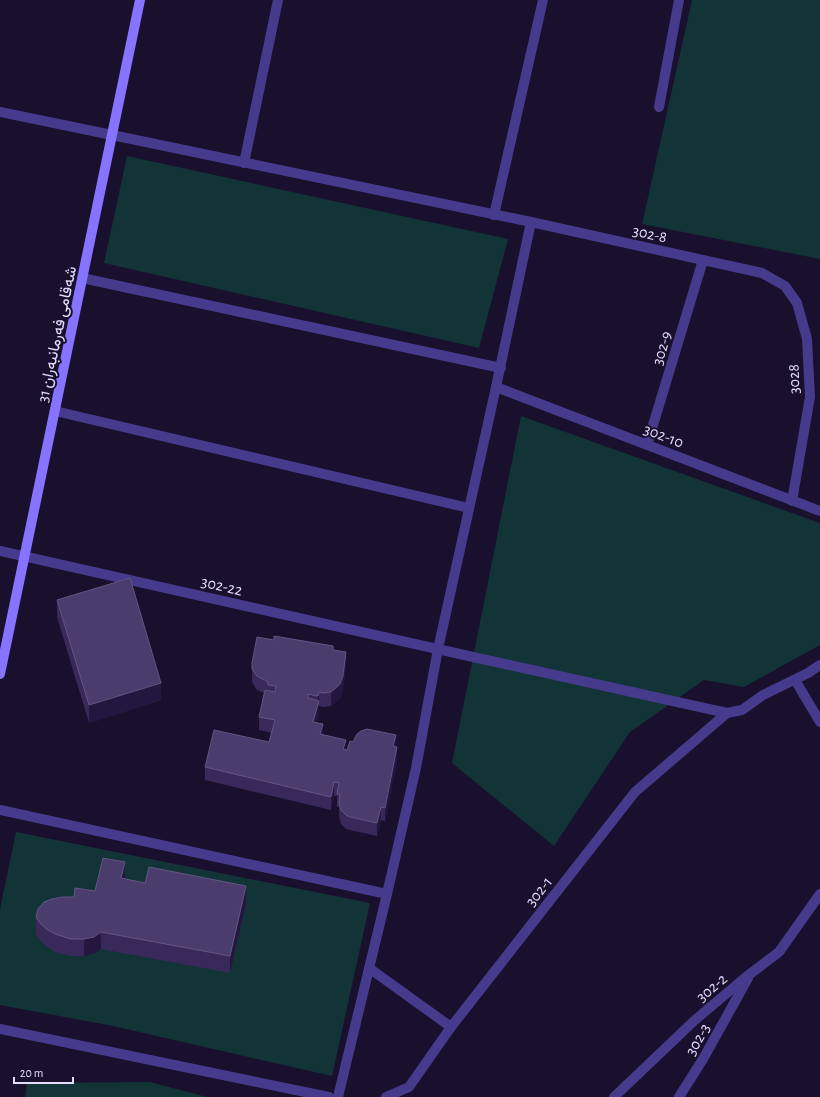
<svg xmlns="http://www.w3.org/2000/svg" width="820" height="1097" font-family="'Alegreya Sans',Vazirmatn,sans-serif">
	<rect width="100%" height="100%" fill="#18102c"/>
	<g fill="#133437">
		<path d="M692,0h128v259l-178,-35z"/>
		<path d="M127,156l381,83 -29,109 -375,-85z"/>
		<path d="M521,416l299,107v122l-76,42 -40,-7 -74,52 -76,114 -102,-83z"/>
		<path d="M16,832l354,71 -38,173 -219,-50 -113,-21v-96z"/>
		<path d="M150,1082l57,15h-182l2,-14z"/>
	</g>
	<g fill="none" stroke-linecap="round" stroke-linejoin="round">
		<g stroke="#463a8d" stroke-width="10">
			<path d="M659,107l20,-107"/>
			<path d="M112,135l419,87 231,51 23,13 12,17 10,36 3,58 -18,104"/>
			<path d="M244,163l34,-163"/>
			<path d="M494,215l49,-215"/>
			<path d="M82,278l419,90"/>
			<path d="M496,387l324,124"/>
			<path d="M55,411l414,97"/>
			<path d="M647,445l56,-185"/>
			<path d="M0,551l482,108 245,54 15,-3 21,-15 45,-22 12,-8"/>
			<path d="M795,680l25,42"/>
			<path d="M0,810l387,84"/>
			<path d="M369,968l82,59"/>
			<path d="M0,1029l329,68"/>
			<path d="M338,1097l49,-203 29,-126 22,-119 58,-262 35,-165"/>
			<path d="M386,1097l23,-10 42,-60 184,-235 92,-79"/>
			<path d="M614,1097l81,-77 51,-43 33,-25 41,-58"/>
			<path d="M679,1097l24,-38 45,-81"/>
		</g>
		<path stroke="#463a8d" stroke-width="10" d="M0,112l112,23"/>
		<path stroke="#8673ff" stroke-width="10" d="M0,674l140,-674"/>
	</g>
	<g fill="#38295a">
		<path d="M57,600l104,100 -72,23 -32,-106z"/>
		<path d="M333,650l13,16 -3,23 -3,9 -3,3 -6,5 -7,1 -5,-1v8l-3,9 7,11 23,16h1l6,-8 43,5 1,13 -12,61 -4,-1 -4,16 -27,-6 -4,-1 -5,-5 -2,-8v-9h-2v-11h-3l-3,14 -126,-30v-13l64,-25 3,-9 -13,-3v-13l5,-24 -7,-3 -5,-8v-19z"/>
		<path d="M125,879l121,25 -16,69 -129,-24 -7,5 -10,2h-13l-16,-4 -9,-6 -6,-6 -4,-6v-17l38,-20 21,-6z"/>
	</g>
	<g fill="#231740">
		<path d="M346,652v14l-3,23 -3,9 -3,3 -6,5v-14z"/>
		<path d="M161,683v17l-72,23v-18z"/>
		<path d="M319,692v22l-6,21v-13l5,-18v-8z"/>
		<path d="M323,724v13l-3,-3z"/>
		<path d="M396,735v13l-3,-2z"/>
		<path d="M346,740v13l-3,-4z"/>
		<path d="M397,747v13l-12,61v-13z"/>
		<path d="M334,782v14l-3,14v-13z"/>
		<path d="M381,807v13l-4,16v-13z"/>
		<path d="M125,862v17l-4,-1z"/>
		<path d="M246,886v18l-16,69v-17z"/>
		<path d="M101,932v17l-7,5 -10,2v-17z"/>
	</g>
	<g fill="#4a3c6c" stroke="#625583">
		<path d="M130,578l31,105 -72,22 -32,-105z"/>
		<path d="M274,636l59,10v4l13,2 -3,24 -3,8 -3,3 -6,5 -7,1 -5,-1 -1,4 -10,-2v4l11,3 -6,21 10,2 -3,10 26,6 -3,9 4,1 3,-9 3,1 4,-8 4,-3 6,-2 29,6 -3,11 4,1 -12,61 -4,-1 -4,16 -27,-6 -4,-2 -5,-5 -2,-7 1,-9h-3l2,-11 -5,-1 -3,15 -126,-30 9,-37 55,12 6,-22 -16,-3 6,-27 10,2 1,-6 -8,-1v-3l-11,-6 -5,-7v-6l5,-26 17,3z"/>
		<path d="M103,858l22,4 -4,16 24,5 4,-16 97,19 -16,70 -129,-24 -7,5 -10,2h-13l-16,-5 -9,-5 -6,-6 -4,-6 2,-8 6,-7 8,-3 11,-2h11l1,-9 20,3z"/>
	</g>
	<g text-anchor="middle" stroke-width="4" stroke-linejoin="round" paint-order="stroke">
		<g font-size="16" fill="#e4dcff" stroke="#18102c">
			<text transform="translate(650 233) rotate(12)" y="6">302-8</text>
			<text transform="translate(56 334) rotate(-78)" y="6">شەقامی فەرمانبەران 31</text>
			<text transform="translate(661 348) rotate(-73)" y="6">302-9</text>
			<text transform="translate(793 379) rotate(-92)" y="6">3028</text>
			<text transform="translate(664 435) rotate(21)" y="6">302-10</text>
			<text transform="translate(222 585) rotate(13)" y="6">302-22</text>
			<text transform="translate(538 891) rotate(-52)" y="6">302-1</text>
			<text transform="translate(711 987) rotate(-40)" y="6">302-2</text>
			<text transform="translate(697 1039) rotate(-60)" y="6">302-3</text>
		</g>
	</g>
	<path d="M14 1077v6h59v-6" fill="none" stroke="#e4dcff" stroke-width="2"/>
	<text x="20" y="1077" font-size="12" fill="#e4dcff" stroke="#18102c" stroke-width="3" paint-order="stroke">20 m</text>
</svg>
